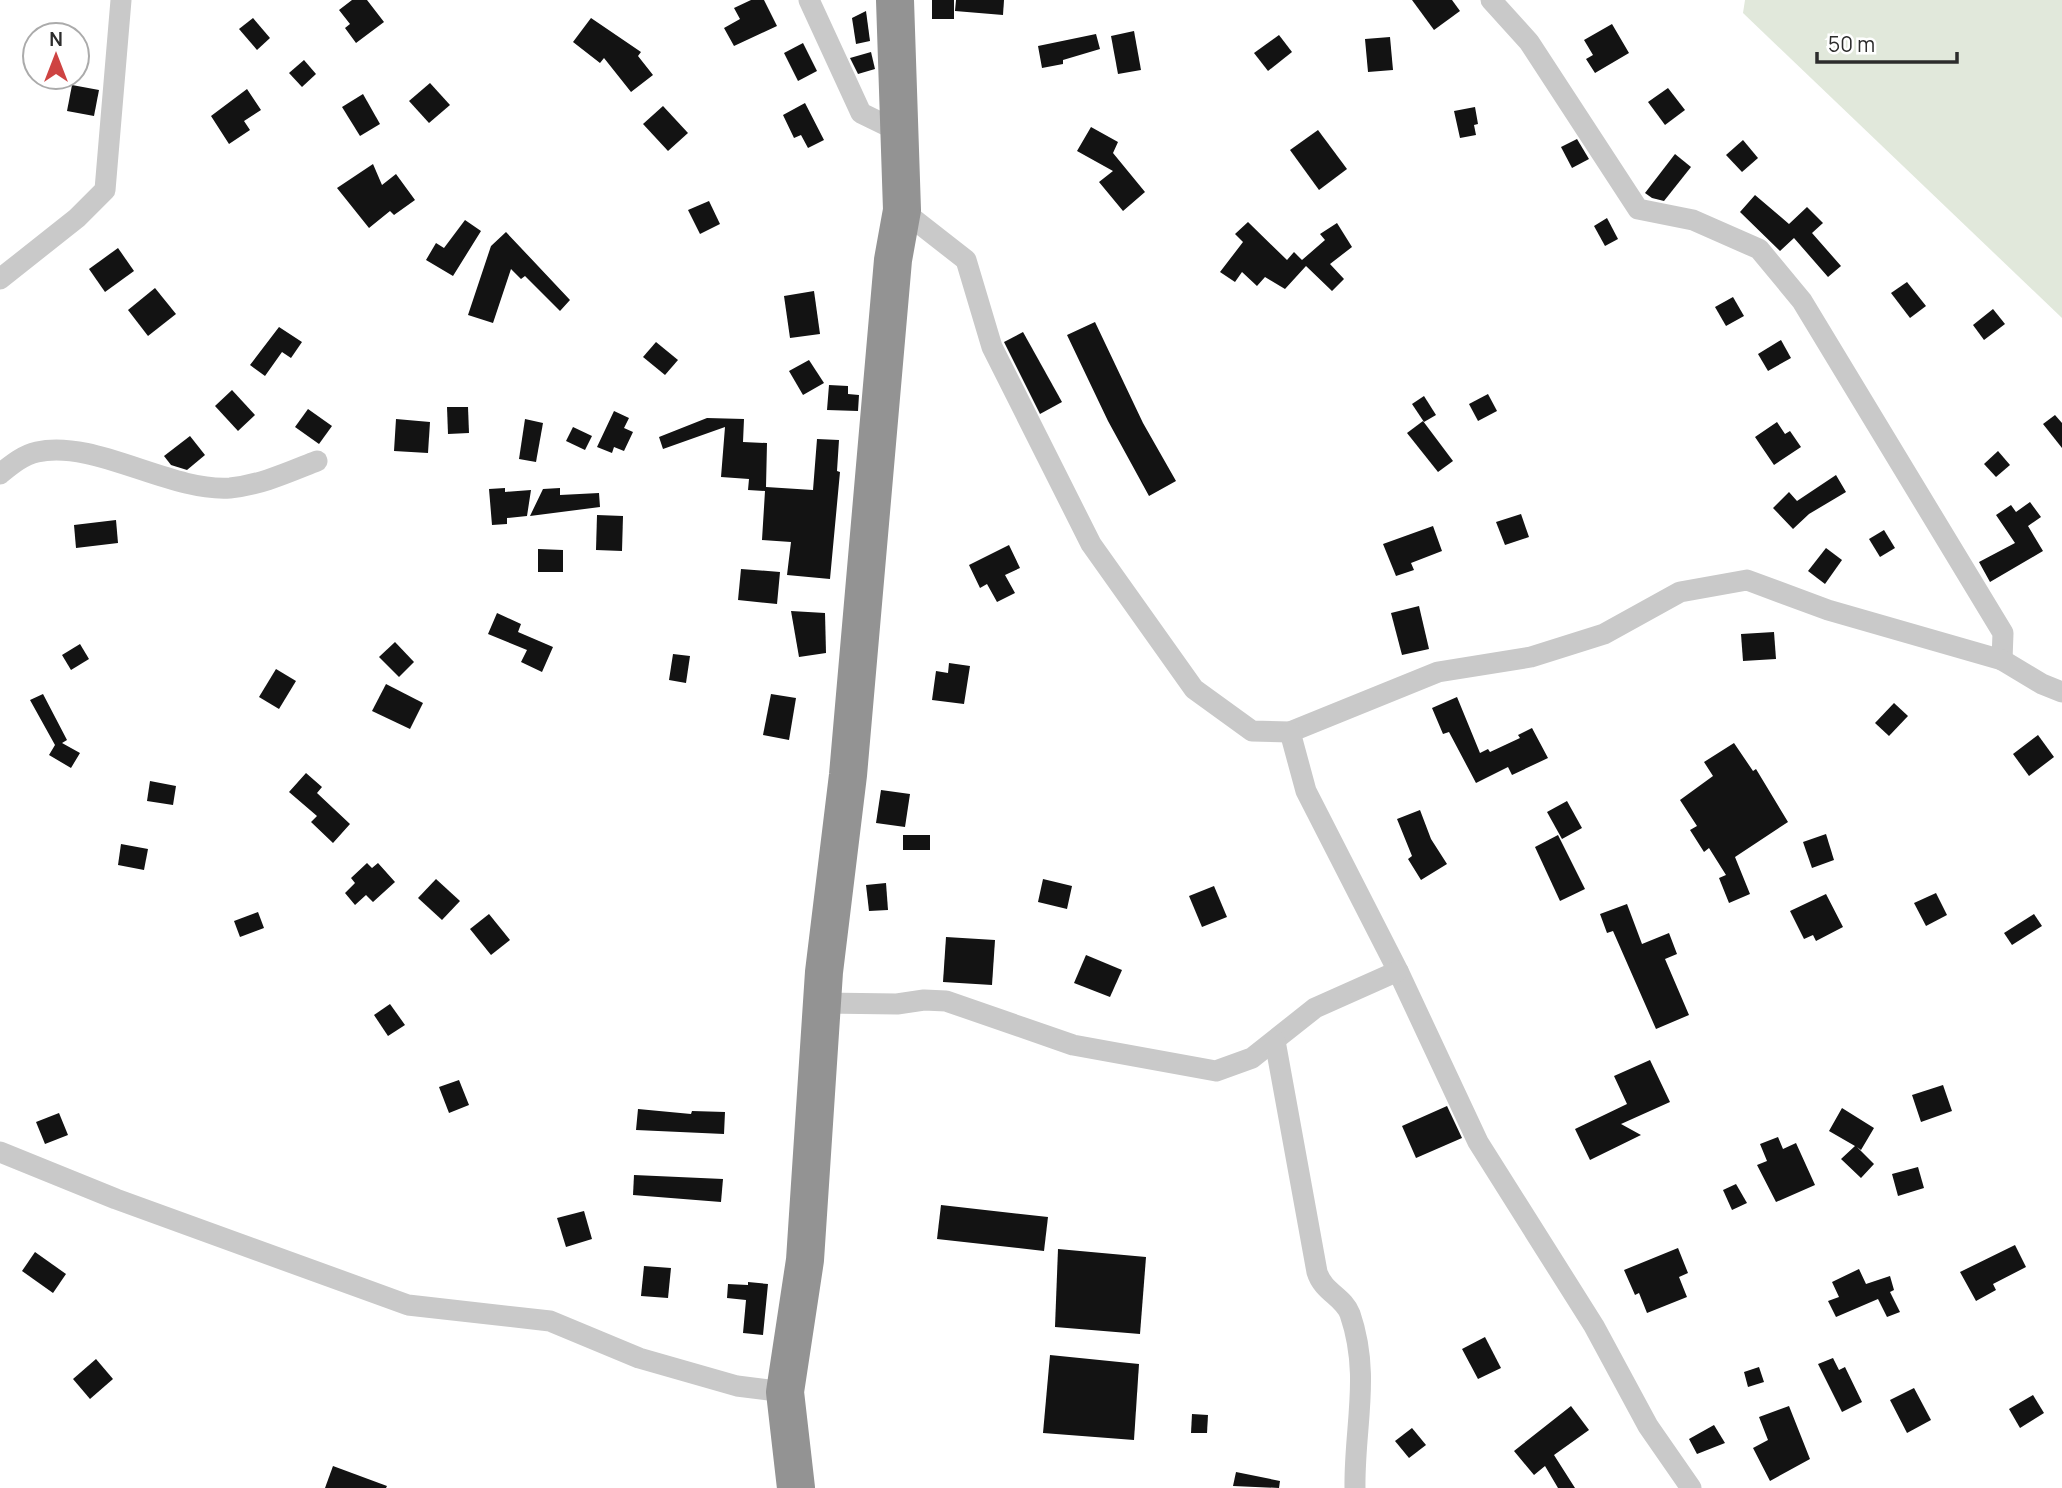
<svg xmlns="http://www.w3.org/2000/svg" width="2062" height="1488" font-family="Manrope,sans-serif">
	<rect width="100%" height="100%" fill="#fff"/>
	<path fill="#e1e8db" d="M1745,0h317v318l-319,-305z"/>
	<g fill="#131313">
		<path d="M352,0h15l17,22 -28,21 -11,-15 5,-4 -11,-14z"/>
		<path d="M751,0h13l13,26 -43,20 -10,-18 16,-9 -6,-11z"/>
		<rect x="932" y="0" width="22" height="19"/>
		<path d="M956,0h48l-1,15 -48,-4z"/>
		<path d="M1412,0h40l8,11 -26,19z"/>
		<path d="M866,11l4,30 -14,3 -4,-26z"/>
		<path d="M253,18l17,20 -13,12 -18,-21z"/>
		<path d="M591,18l50,34 -3,4 15,19 -22,17 -27,-34 -4,5 -27,-21z"/>
		<path d="M1612,24l17,29 -34,20 -9,-14 7,-4 -9,-15z"/>
		<path d="M1134,31l7,39 -23,4 -7,-38z"/>
		<path d="M1096,34l4,15 -37,11v4l-21,4 -4,-22z"/>
		<path d="M1279,35l13,17 -24,19 -14,-18z"/>
		<path d="M1390,37l3,33 -25,2 -3,-33z"/>
		<path d="M803,43l14,28 -19,10 -14,-28z"/>
		<path d="M871,52l4,17 -17,5 -8,-16z"/>
		<path d="M304,60l12,14 -14,13 -13,-14z"/>
		<path d="M430,83l20,22 -21,18 -20,-22z"/>
		<path d="M72,85l27,5 -5,26 -27,-5z"/>
		<path d="M1668,88l17,22 -20,15 -17,-23z"/>
		<path d="M247,89l14,21 -17,11 6,9 -21,14 -18,-28z"/>
		<path d="M363,94l17,30 -20,12 -18,-29z"/>
		<path d="M805,103l19,37 -16,8 -7,-13 -7,3 -11,-23z"/>
		<path d="M663,106l25,27 -20,18 -25,-27z"/>
		<path d="M1475,107l3,17 -4,1 2,10 -16,3 -6,-27z"/>
		<path d="M1091,127l27,15 -5,11 32,39 -22,19 -24,-29 14,-11 -36,-20z"/>
		<path d="M1318,130l29,39 -28,21 -29,-40z"/>
		<path d="M1577,139l12,20 -17,9 -11,-21z"/>
		<path d="M1743,140l15,18 -16,14 -16,-17z"/>
		<path d="M1675,154l16,13 -27,34 -12,-3 -7,-5z"/>
		<path d="M373,164l9,21 14,-11 19,26 -21,15 -4,-4 -21,17 -32,-40z"/>
		<path d="M1755,195l34,29 18,-17 16,16 -11,10 29,33 -13,11 -34,-39 -14,13 -40,-39z"/>
		<path d="M709,201l11,23 -20,10 -12,-24z"/>
		<path d="M1607,218l11,21 -13,7 -11,-20z"/>
		<path d="M465,220l16,11 -28,45 -27,-16 10,-17 8,5z"/>
		<path d="M1248,222l39,38 7,-8 8,8 23,-20 -5,-6 17,-11 15,24 -22,17 14,15 -12,12 -26,-25 -21,23 -20,-12 -8,9 -15,-14 -7,10 -15,-10 23,-30 -8,-8z"/>
		<path d="M506,232l64,68 -10,11 -35,-35 -4,3 -10,-10 -18,54 -25,-8 23,-69z"/>
		<path d="M118,248l16,23 -29,21 -16,-23z"/>
		<path d="M1907,282l19,24 -16,12 -19,-25z"/>
		<path d="M155,288l21,26 -28,22 -20,-26z"/>
		<path d="M814,291l6,43 -30,4 -6,-42z"/>
		<path d="M1733,297l11,19 -18,10 -11,-19z"/>
		<path d="M1993,309l12,15 -21,16 -11,-15z"/>
		<path d="M1095,322l48,101 33,58 -27,15 -41,-75 -41,-86z"/>
		<path d="M279,327l23,15 -11,16 -9,-6 -17,24 -15,-11z"/>
		<path d="M1023,332l39,70 -22,12 -36,-72z"/>
		<path d="M1781,340l10,18 -23,13 -10,-17z"/>
		<path d="M656,342l22,18 -13,15 -22,-18z"/>
		<path d="M809,360l15,23 -21,12 -14,-24z"/>
		<path d="M829,385l19,1v8l11,1 -1,16 -31,-1z"/>
		<path d="M232,390l23,25 -17,16 -23,-25z"/>
		<path d="M1488,394l9,17 -19,10 -9,-17z"/>
		<path d="M1424,396l12,19 -12,7 -12,-18z"/>
		<path d="M447,407h21l1,26 -21,1z"/>
		<path d="M308,409l24,17 -13,18 -24,-17z"/>
		<path d="M614,411l15,7 -5,10 9,4 -9,19 -10,-4 -2,6 -15,-6z"/>
		<path d="M2055,415l7,8v25l-19,-24z"/>
		<path d="M707,418l37,1 -1,23 24,1 -1,44 47,3 4,-51 22,1 -2,31 3,1 -10,107 -43,-4 4,-33 -29,-2 3,-49 -17,-1 1,-11 -28,-2 4,-50 -62,22 -4,-12z"/>
		<path d="M396,419l34,3 -2,31 -34,-2z"/>
		<path d="M525,419l18,4 -7,39 -17,-3z"/>
		<path d="M1423,421l30,40 -15,11 -31,-39z"/>
		<path d="M1777,422l8,12 5,-3 11,16 -27,18 -19,-28z"/>
		<path d="M573,427l19,9 -7,14 -19,-9z"/>
		<path d="M190,436l15,19 -18,15 -16,-5 -7,-9z"/>
		<path d="M1998,451l12,14 -14,12 -12,-13z"/>
		<path d="M1836,475l10,17 -37,22 -16,15 -20,-21 16,-16 8,9z"/>
		<path d="M505,488v4l26,-2 -4,26 -20,2v6l-15,1 -3,-36z"/>
		<path d="M560,488v7l39,-2 1,14 -70,9 13,-27z"/>
		<path d="M2030,502l11,15 -13,9 15,25 -53,31 -11,-20 36,-19 -19,-28 15,-10 5,7z"/>
		<path d="M1521,514l8,23 -24,8 -9,-23z"/>
		<path d="M597,515l26,1 -1,35 -26,-1z"/>
		<path d="M116,520l2,23 -42,5 -2,-23z"/>
		<path d="M1433,526l9,25 -31,12 3,7 -18,6 -13,-32z"/>
		<path d="M1884,530l11,18 -15,9 -11,-18z"/>
		<path d="M1009,545l11,23 -15,7 10,18 -18,9 -10,-18 -7,4 -11,-23z"/>
		<path d="M1826,548l16,12 -17,24 -17,-13z"/>
		<path d="M538,549l25,1v22h-25z"/>
		<path d="M741,569l39,3 -3,32 -39,-4z"/>
		<path d="M1419,606l10,43 -27,6 -11,-42z"/>
		<path d="M791,611l34,2 1,40 -27,4z"/>
		<path d="M497,613l24,11 -3,8 35,15 -11,25 -21,-10 6,-12 -39,-16z"/>
		<path d="M1774,632l2,27 -33,2 -2,-27z"/>
		<path d="M395,642l19,20 -15,15 -20,-20z"/>
		<path d="M80,644l9,15 -18,11 -9,-15z"/>
		<path d="M673,654l17,2 -4,27 -17,-3z"/>
		<path d="M949,663l21,3 -6,38 -32,-4 4,-29 12,2z"/>
		<path d="M276,669l20,12 -17,28 -20,-12z"/>
		<path d="M386,684l37,19 -13,26 -38,-18z"/>
		<path d="M43,694l24,46 -5,3 18,10 -9,15 -22,-13 6,-10 -25,-45z"/>
		<path d="M771,694l25,4 -7,42 -26,-5z"/>
		<path d="M1457,697l23,56 8,-4 2,3 30,-14 -2,-3 14,-7 16,30 -36,17 -4,-8 -32,16 -27,-51 -6,2 -11,-26z"/>
		<path d="M1894,703l14,13 -19,20 -14,-13z"/>
		<path d="M2038,735l16,22 -25,19 -16,-22z"/>
		<path d="M1734,743l19,28 3,-2 32,53 -53,35 15,37 -21,9 -10,-25 7,-3 -17,-27 -5,4 -14,-22 7,-4 -17,-26 33,-24 -9,-14z"/>
		<path d="M306,773l16,14 -5,6 33,31 -17,19 -22,-21 6,-6 -28,-24z"/>
		<path d="M150,781l26,5 -3,19 -26,-4z"/>
		<path d="M881,790l29,4 -5,33 -29,-4z"/>
		<path d="M1567,801l15,27 -20,11 -15,-27z"/>
		<path d="M1420,810l11,29 16,25 -26,16 -13,-21 4,-3 -15,-37z"/>
		<path d="M1826,834l8,26 -22,8 -9,-26z"/>
		<rect x="903" y="835" width="27" height="15"/>
		<path d="M1558,835l27,54 -25,12 -25,-54z"/>
		<path d="M121,844l27,5 -4,21 -26,-5z"/>
		<path d="M367,863l5,5 6,-5 17,19 -22,20 -7,-7 -11,10 -10,-12 10,-10 -4,-5z"/>
		<path d="M436,879l24,22 -18,19 -24,-22z"/>
		<path d="M1043,879l29,7 -5,23 -29,-7z"/>
		<path d="M886,883l2,27 -19,1 -3,-26z"/>
		<path d="M1214,886l13,31 -25,10 -13,-31z"/>
		<path d="M1936,893l11,22 -21,11 -12,-23z"/>
		<path d="M1826,894l17,33 -27,14 -3,-6 -9,4 -14,-28z"/>
		<path d="M1627,904l15,40 27,-11 8,21 -12,5 24,56 -33,14 -43,-98 -6,2 -7,-19z"/>
		<path d="M258,912l6,16 -24,9 -6,-16z"/>
		<path d="M489,914l21,26 -19,15 -21,-26z"/>
		<path d="M2034,914l8,12 -30,19 -8,-12z"/>
		<path d="M946,937l49,3 -3,45 -49,-3z"/>
		<path d="M1086,955l36,15 -12,27 -36,-14z"/>
		<path d="M390,1004l15,21 -17,11 -14,-21z"/>
		<path d="M1650,1060l20,42 -49,22 20,11 -51,25 -15,-31 52,-25 -13,-28z"/>
		<path d="M459,1080l10,25 -20,8 -10,-26z"/>
		<path d="M1943,1085l9,26 -31,11 -9,-27z"/>
		<path d="M1447,1106l15,32 -46,20 -14,-32z"/>
		<path d="M1842,1108l32,20 -13,22 -4,-3 17,17 -13,14 -20,-19 14,-13 -26,-15z"/>
		<path d="M638,1109l53,5 1,-3 33,1 -1,22 -88,-4z"/>
		<path d="M59,1113l9,22 -23,9 -9,-22z"/>
		<path d="M1778,1137l5,12 13,-6 19,42 -39,17 -19,-37 10,-4 -7,-17z"/>
		<path d="M1918,1167l6,21 -26,8 -6,-22z"/>
		<path d="M634,1175l89,4 -2,23 -88,-7z"/>
		<path d="M1736,1184l11,19 -15,7 -9,-20z"/>
		<path d="M941,1205l107,12 -4,34 -107,-12z"/>
		<path d="M584,1211l8,28 -26,8 -9,-29z"/>
		<path d="M2015,1245l11,22 -33,17 3,6 -20,11 -16,-29z"/>
		<path d="M1678,1248l10,25 -9,4 8,20 -40,16 -8,-20 -4,2 -11,-25z"/>
		<path d="M1058,1249l88,8 -6,77 -85,-7z"/>
		<path d="M35,1252l31,22 -13,19 -31,-22z"/>
		<path d="M644,1266l27,2 -3,30 -27,-2z"/>
		<path d="M1859,1269l7,15 24,-8 4,14 -4,2 10,20 -13,5 -9,-18 -42,18 -8,-16 11,-4 -7,-15z"/>
		<path d="M748,1282l20,2 -5,51 -20,-2 3,-33 -19,-2 1,-14 20,1z"/>
		<path d="M1485,1337l16,31 -23,11 -16,-30z"/>
		<path d="M1050,1355l89,9 -5,76 -91,-7z"/>
		<path d="M1833,1358l6,12 6,-3 17,35 -20,10 -24,-48z"/>
		<path d="M96,1359l17,20 -23,20 -17,-20z"/>
		<path d="M1759,1367l5,15 -16,5 -4,-15z"/>
		<path d="M1914,1388l17,32 -24,13 -17,-33z"/>
		<path d="M2033,1395l11,18 -24,15 -11,-19z"/>
		<path d="M1571,1406l18,24 -35,25 21,33h-17l-13,-22 -11,9 -20,-24z"/>
		<path d="M1789,1406l21,53 -40,22 -17,-33 15,-8 -9,-23z"/>
		<path d="M1192,1414l16,1 -1,18h-16z"/>
		<path d="M1714,1425l11,18 -28,11 -8,-15z"/>
		<path d="M1412,1428l14,17 -17,13 -14,-17z"/>
		<path d="M333,1466l54,20 -1,2h-61z"/>
		<path d="M1236,1472l44,9 -1,7 -46,-2z"/>
	</g>
	<g fill="none" stroke-linecap="round" stroke-linejoin="round">
		<g stroke="#c9c9c9" stroke-width="21">
			<path d="M809,0l52,113 37,18"/>
			<path d="M1491,0l38,42 109,167 55,11 66,29 43,52 201,332 -1,27"/>
			<path d="M902,210l64,50 26,87 99,197 103,145 58,42 38,1 148,-60 93,-15 73,-23 76,-42 67,-12 81,30 174,50 40,24 20,8"/>
			<path d="M0,279l77,-61 28,-28 16,-190"/>
			<path d="M0,474c11,-9 23,-19 37,-22 57,-13 133,40 193,36 31,-3 59,-16 87,-27"/>
			<path d="M1290,732l16,59 92,180 80,171 116,184 54,100 43,62"/>
			<path d="M824,1003l73,1 27,-4 22,1 127,44 143,26 36,-13 63,-50 83,-37"/>
			<path d="M1275,1041l42,231c6,20 27,25 33,42 21,61 4,113 5,174"/>
			<path d="M0,1152l116,47 292,106 142,16 89,37 98,28 48,6"/>
		</g>
		<path stroke="#939393" stroke-width="38" d="M796,1488l-11,-96 20,-132 19,-288 24,-197 45,-515 9,-50 -7,-210"/>
	</g>
	<g transform="translate(56 56)"><circle r="33" fill="#ffffff" stroke="#ababab" stroke-width="2"/>
	<path d="M0-5L12 26L0 18L-12 26Z" fill="#ce4342"/>
	<text y="-10" font-size="19" font-weight="bold" text-anchor="middle" fill="#2c2c2c">N</text>
	</g>
	<path d="M1817 52v10h140v-10" fill="none" stroke="#2c2c2c" stroke-width="3.5"/>
	<text x="1828" y="52" font-size="21" fill="#2c2c2c" stroke="#ffffff" stroke-width="5" paint-order="stroke">50 m</text>
</svg>
